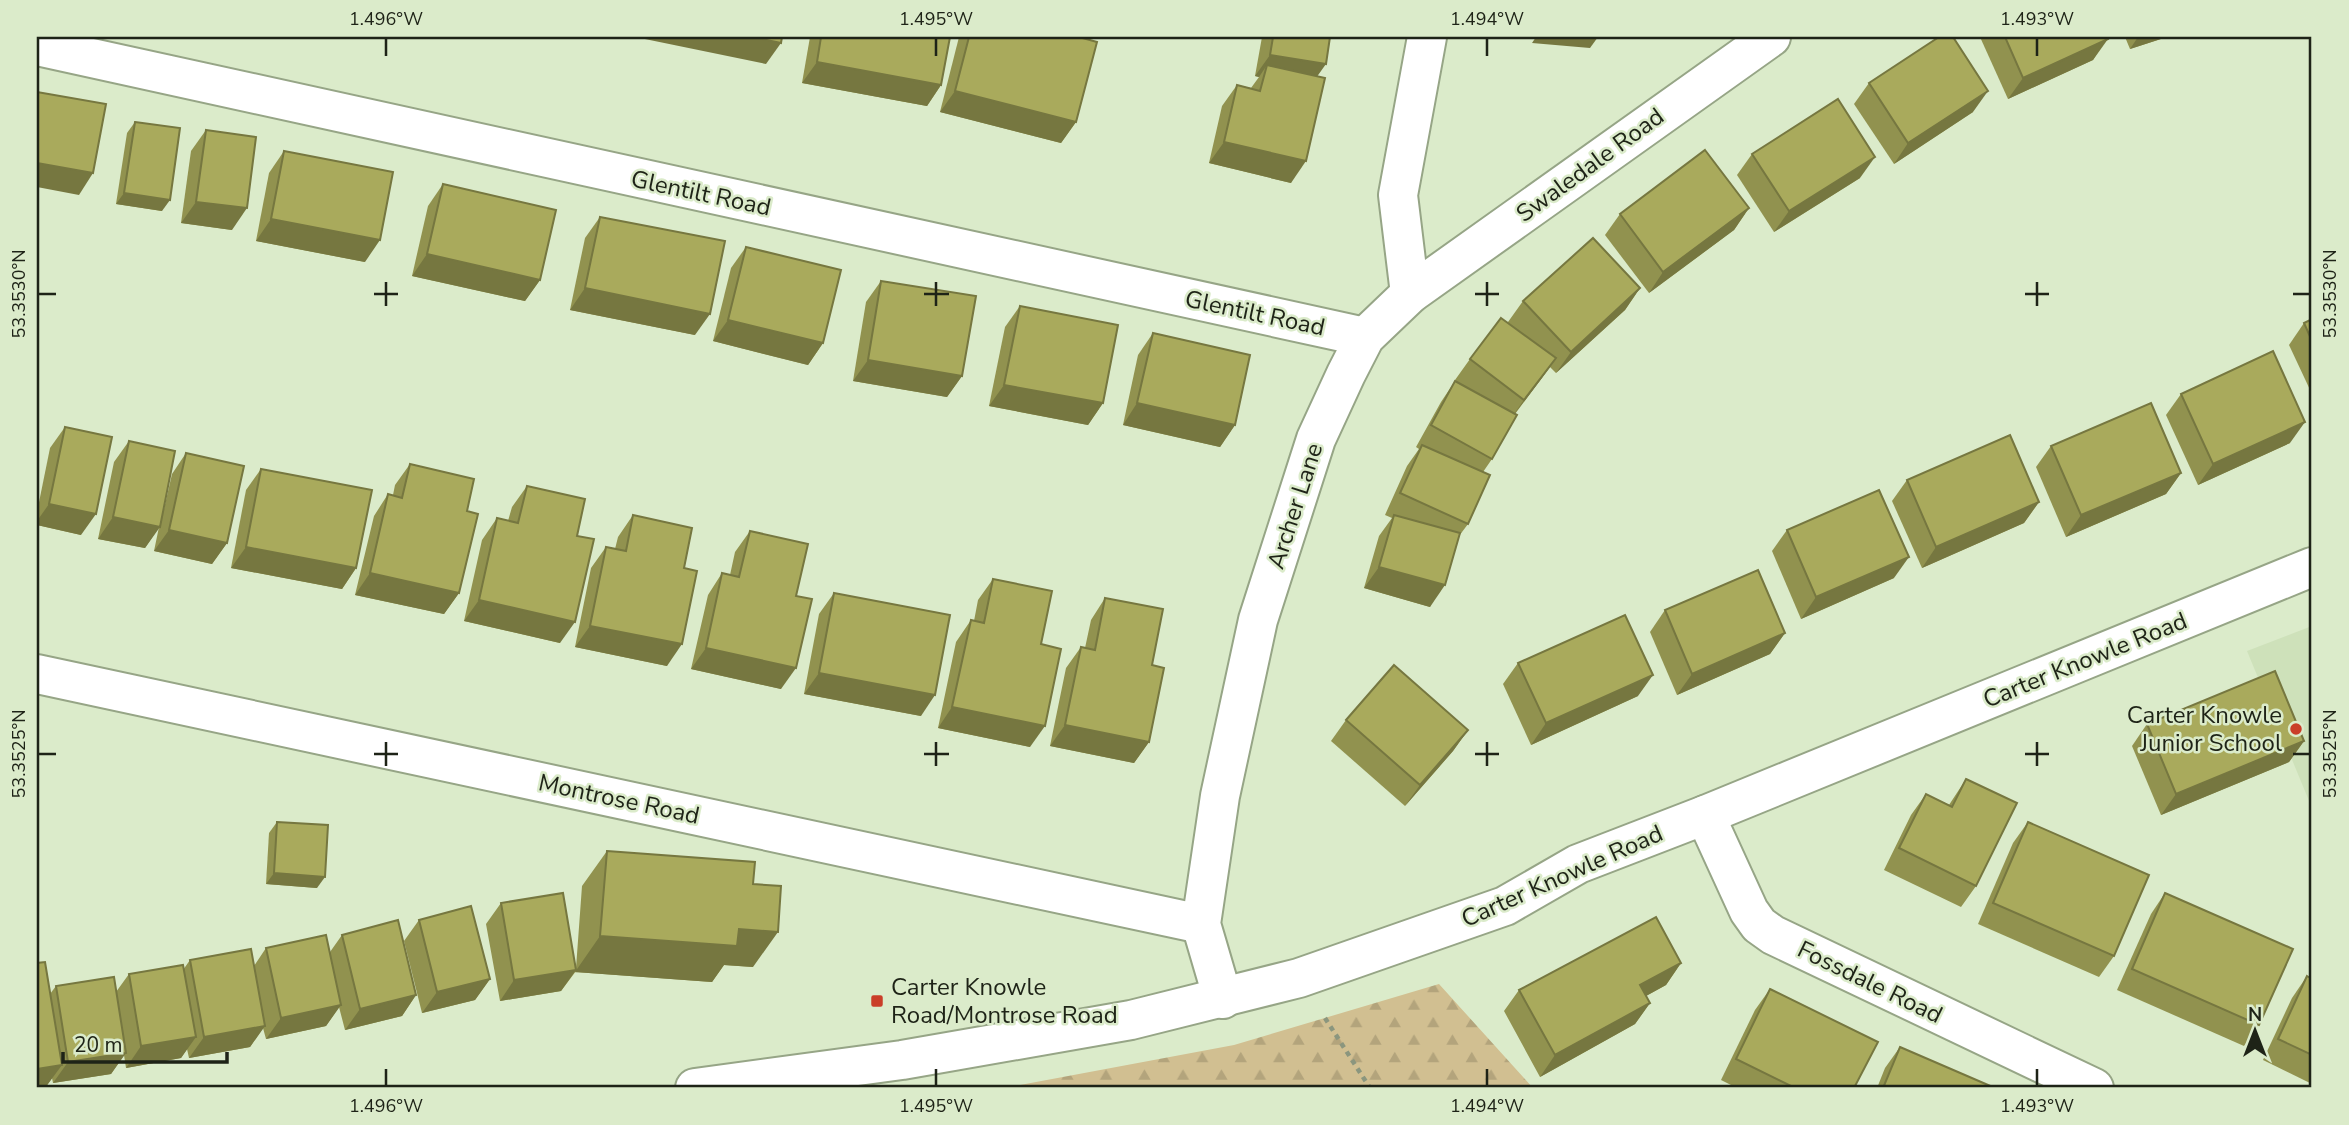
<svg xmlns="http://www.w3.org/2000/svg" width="2349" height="1125" font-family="'Nunito Sans',sans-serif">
	<defs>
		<pattern id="forest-firs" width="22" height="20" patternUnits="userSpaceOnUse" patternTransform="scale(1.75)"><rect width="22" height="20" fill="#d1bf91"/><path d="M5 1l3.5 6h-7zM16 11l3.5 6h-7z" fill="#b3a47c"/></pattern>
	</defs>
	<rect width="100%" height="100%" fill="#dbebca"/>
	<path fill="#cee1ba" d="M2312,626v182l-65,-157z"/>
	<path fill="url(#forest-firs)" d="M1439,984l94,104h-529l230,-43z"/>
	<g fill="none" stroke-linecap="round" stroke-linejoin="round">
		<g stroke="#96a586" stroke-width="42">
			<g id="street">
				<path d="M37,46l1328,291"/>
				<path d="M1410,294l-12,-99 29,-158"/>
				<path d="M37,674l1164,250"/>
				<path d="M1705,815l44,96 10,14 14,10 321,153"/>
				<path d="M1223,999l-22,-75 19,-128 38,-176 58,-181 30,-65 19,-37 45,-43 361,-257"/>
			</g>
		</g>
		<g stroke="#96a586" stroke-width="42">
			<path id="secondary" d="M695,1088l207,-28 229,-40 168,-42 206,-72 73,-42 127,-49 607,-248"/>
		</g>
		<path stroke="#8b967e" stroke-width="4.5" stroke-dasharray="5 5" stroke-linecap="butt" d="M1325,1018l45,70"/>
		<use href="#street" stroke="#fff" stroke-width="38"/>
		<use href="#secondary" stroke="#fff" stroke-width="38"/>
	</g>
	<g fill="#91924f">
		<path d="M810,37h140l-9,48 -14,21 -125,-23z"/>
		<path d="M959,37h120l-3,85 -15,21 -121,-31z"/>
		<path d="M1262,37h68l-13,39 -26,107 -82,-20 13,-57 15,-21 14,3 8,-11 -4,-1z"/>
		<path d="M1980,37h127l-14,23 -85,39z"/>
		<path d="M2125,37h42l-37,12z"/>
		<path d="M1869,83l104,29 -79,52 -40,-60z"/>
		<path d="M135,122l27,89 -46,-7 11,-71z"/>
		<path d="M206,130l26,100 -51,-7 10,-72z"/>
		<path d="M284,151l81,111 -109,-21 13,-68z"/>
		<path d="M1752,154l108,24 -86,54 -37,-57z"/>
		<path d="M443,184l97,96 -15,21 -113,-25 16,-70z"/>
		<path d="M1749,208l-15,22 -85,63 -44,-58 15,-21z"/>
		<path d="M600,217l95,118 -125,-25 15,-72z"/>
		<path d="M746,247l77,96 -15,22 -95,-24 18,-73z"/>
		<path d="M881,281l81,95 -15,21 -94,-16 13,-79z"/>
		<path d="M1640,288l-15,22 -69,63 -6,-6 -35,47 -23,45 -9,13 -15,52 -9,12 -29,71 -66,-19 15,-52 13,-18 -7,-3 22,-49 12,-17 -3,-2 25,-45 14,-21 2,1 -2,-2 15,-21 38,-37 15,-21z"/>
		<path d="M1020,306l83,97 -15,22 -99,-19 16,-79z"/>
		<path d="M2312,319v75l-23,-49 15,-22z"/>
		<path d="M1153,333l82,92 -15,22 -97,-22 15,-70z"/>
		<path d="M2181,394l109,49 -92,42 -32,-70z"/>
		<path d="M65,427l16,108 -44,-10v-13l13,-64z"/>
		<path d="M129,441l35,68 8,-35 14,-21 41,90 -15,21 -58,-13 5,-24 -14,21 -47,-9 16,-77z"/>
		<path d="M2051,446l130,27 -15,21 -100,43 -30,-70z"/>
		<path d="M410,464l49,129 -15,21 -89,-19 19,-79 14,-22 5,1 2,-10z"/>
		<path d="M261,469l95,99 -14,21 -111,-21 15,-78z"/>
		<path d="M1907,480l132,22 -15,21 -102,45 -30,-67z"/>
		<path d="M527,486l50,50 -17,107 -96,-22 18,-81 15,-22 11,3 4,-14z"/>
		<path d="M633,515l51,53 -17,98 -92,-19 16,-79 15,-21 9,2 3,-12z"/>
		<path d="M1787,530l107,48 -93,41 -29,-68z"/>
		<path d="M750,531l46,65 -15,93 -90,-20 17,-74 14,-22 8,2 5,-23z"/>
		<path d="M993,579l48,65 -11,103 -92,-19 18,-86 15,-22 3,1 4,-21z"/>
		<path d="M834,593l87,123 -117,-22 15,-80z"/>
		<path d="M1105,598l47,67 -3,77 -15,21 -84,-17 16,-78 15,-21 4,1 6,-28z"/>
		<path d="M1665,610l120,23 -15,21 -93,41 -27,-63z"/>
		<path d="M1518,663l120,33 -107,49 -28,-61z"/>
		<path d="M1346,720l122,10 -15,21 -48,55 -74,-65z"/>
		<path d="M2147,724l157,17 -15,21 -128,53 -29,-69z"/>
		<path d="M1966,779l10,107 -15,21 -77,-37 27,-55 15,-21 23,11z"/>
		<path d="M277,822l40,66 -51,-4 3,-51z"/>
		<path d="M2028,822l86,134 -15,21 -121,-53 35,-81z"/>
		<path d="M607,851l146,33v83l-29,-2 -12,17 -137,-10 1,-1 -15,20 -61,10 -14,-77 15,-21 75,65 6,-82z"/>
		<path d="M2165,893l94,132 -15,21 -127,-56 34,-76z"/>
		<path d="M419,920l71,59 -15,21 -53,13 -18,-72z"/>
		<path d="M342,935l74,60 -14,21 -57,14 -6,-23 -13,19 -60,13 -3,-11 -13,19 -61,11 -2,-9 -6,9 -55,10 -2,-13 -13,19 -58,9 -1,-5 -7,10h-8l13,-94 6,-8 60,6 13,-18 54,-4 7,-10 64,6 12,-18 64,4z"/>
		<path d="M1681,963l-15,22 -20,11 4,7 -15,21 -95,53 -36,-66 15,-21z"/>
		<path d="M2307,976l5,3v105l-49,-24 29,-62z"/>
		<path d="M1770,989l84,99h-117l-16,-8 34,-70z"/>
		<path d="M1900,1047l95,41h-118l8,-20z"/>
	</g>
	<g fill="#767740">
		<path d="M641,37h111l29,6 -15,21 -126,-26z"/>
		<path d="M1536,37h62l-8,11 -58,-5z"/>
		<path d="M2138,37h29l-37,12z"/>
		<path d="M2108,39l-15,21 -85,39 15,-21z"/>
		<path d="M1270,55l56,9 -15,21 -44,-20 -8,12 -4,-1z"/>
		<path d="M817,62l124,23 -14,21 -125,-23z"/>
		<path d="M955,91l121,31 -15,21 -121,-31z"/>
		<path d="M1988,91l-15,21 -79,52 14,-21z"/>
		<path d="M1224,142l82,19 -15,22 -82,-20z"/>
		<path d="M1875,157l-15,21 -86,54 15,-21z"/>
		<path d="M37,163l56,10 -14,22 -42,-8z"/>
		<path d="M124,193l46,7 -8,11 -46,-7z"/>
		<path d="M196,202l51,6 -15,22 -51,-7z"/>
		<path d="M1749,208l-15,22 -85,63 14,-21z"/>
		<path d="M271,219l109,21 -15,22 -109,-21z"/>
		<path d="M427,254l113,26 -15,21 -113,-25z"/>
		<path d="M585,288l125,26 -15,21 -125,-25z"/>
		<path d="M1640,288l-15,22 -69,63 15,-21z"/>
		<path d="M728,320l95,23 -15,22 -95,-24z"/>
		<path d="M1556,358l-15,21 -32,42 15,-21z"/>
		<path d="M868,360l94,16 -15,21 -94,-16z"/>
		<path d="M1004,385l99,18 -15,22 -99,-19z"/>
		<path d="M1137,403l98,22 -15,22 -97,-22z"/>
		<path d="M2305,422l-15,21 -92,42 15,-21z"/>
		<path d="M2181,473l-15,21 -100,43 15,-22z"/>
		<path d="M2039,502l-15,21 -102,45 14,-21z"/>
		<path d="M49,504l47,10 -15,21 -44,-10v-4z"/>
		<path d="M113,517l47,10 -15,21 -47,-9z"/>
		<path d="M169,530l58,13 -15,21 -58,-13z"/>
		<path d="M246,547l110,21 -14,21 -111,-21z"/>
		<path d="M1909,557l-15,21 -93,41 15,-22z"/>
		<path d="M1379,567l66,18 -15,22 -66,-19z"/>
		<path d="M370,573l89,20 -15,21 -89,-19z"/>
		<path d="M479,600l96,22 -15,21 -96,-22z"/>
		<path d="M590,626l92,18 -15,22 -92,-19z"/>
		<path d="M1785,633l-15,21 -93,41 15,-21z"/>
		<path d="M706,648l90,20 -15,21 -90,-20z"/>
		<path d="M819,673l116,22 -14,21 -117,-22z"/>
		<path d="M1653,675l-15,21 -107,49 15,-22z"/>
		<path d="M952,707l93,19 -15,21 -92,-19z"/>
		<path d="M1065,725l84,17 -15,21 -84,-17z"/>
		<path d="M1468,730l-15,21 -48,55 15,-21z"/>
		<path d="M2304,741l-15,21 -128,53 15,-21z"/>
		<path d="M274,873l51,4 -8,11 -51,-4z"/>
		<path d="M739,929l39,3 -25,35 -29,-2 -12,17 -137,-10 25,-36z"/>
		<path d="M1681,963l-15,22 -40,22 14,-22z"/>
		<path d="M576,970l-15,21 -61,10 14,-21z"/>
		<path d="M490,979l-15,21 -53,13 15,-21z"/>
		<path d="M416,995l-14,21 -57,14 15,-21z"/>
		<path d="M1650,1003l-15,21 -95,53 15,-22z"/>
		<path d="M341,1005l-15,21 -60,13 15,-21z"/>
		<path d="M265,1026l-15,21 -61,11 15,-21z"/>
		<path d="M196,1037l-15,21 -55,10 15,-22z"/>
		<path d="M126,1053l-15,21 -58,9 15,-21z"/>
		<path d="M62,1065l-17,23h-8v-19z"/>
	</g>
	<g fill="#a9aa5c" stroke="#767740" stroke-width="2">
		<path d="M752,37h30l-1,6z"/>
		<path d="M821,37h129l-9,48 -124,-23z"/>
		<path d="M969,37h110l18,5 -21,80 -121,-31z"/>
		<path d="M1273,37h57l-4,27 -56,-9z"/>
		<path d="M1939,37h14l35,54 -80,52 -39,-60z"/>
		<path d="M2005,37h102l1,2 -85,39z"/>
		<path d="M1267,65l58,13 -19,83 -82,-19 13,-57 23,6z"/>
		<path d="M37,92l69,12 -13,69 -56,-10z"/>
		<path d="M1838,99l37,58 -86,54 -37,-57z"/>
		<path d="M135,122l45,6 -10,72 -46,-7z"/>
		<path d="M206,130l50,7 -9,71 -51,-6z"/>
		<path d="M1705,150l44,58 -86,64 -43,-58z"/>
		<path d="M284,151l109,21 -13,68 -109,-21z"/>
		<path d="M443,184l113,26 -16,70 -113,-26z"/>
		<path d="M600,217l125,24 -15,73 -125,-26z"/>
		<path d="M1593,238l47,50 -69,64 -48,-51z"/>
		<path d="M746,247l95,23 -18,73 -95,-23z"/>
		<path d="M881,281l95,15 -14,80 -94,-16z"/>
		<path d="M1020,306l98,19 -15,78 -99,-18z"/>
		<path d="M1501,318l55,40 -32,42 -54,-41z"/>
		<path d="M2312,319v22l-8,-18z"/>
		<path d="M1153,333l97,22 -15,70 -98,-22z"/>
		<path d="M2273,351l32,71 -92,42 -32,-70z"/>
		<path d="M1455,381l62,34 -25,44 -61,-34z"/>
		<path d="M2151,403l30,70 -100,42 -30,-69z"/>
		<path d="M65,427l47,10 -16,77 -47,-10z"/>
		<path d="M2010,435l29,67 -103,45 -29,-67z"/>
		<path d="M129,441l46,10 -15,76 -47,-10z"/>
		<path d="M1422,445l68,30 -22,49 -68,-31z"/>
		<path d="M186,453l58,13 -17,77 -58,-13z"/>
		<path d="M410,464l64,15 -7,32 11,3 -19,79 -89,-20 18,-79 14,4z"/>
		<path d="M261,469l111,21 -16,78 -110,-21z"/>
		<path d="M527,486l58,13 -8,37 17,3 -19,83 -96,-22 18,-82 21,5z"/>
		<path d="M1879,490l30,67 -93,40 -29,-67z"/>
		<path d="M633,515l59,13 -8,40 13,3 -15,73 -92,-18 16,-79 20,4z"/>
		<path d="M1394,515l66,18 -15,52 -66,-18z"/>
		<path d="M750,531l58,13 -12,52 16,3 -16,69 -90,-20 16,-75 17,4z"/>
		<path d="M1758,570l27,63 -93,41 -27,-64z"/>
		<path d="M993,579l59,12 -11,53 20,5 -16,77 -93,-19 19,-87 13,3z"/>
		<path d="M834,593l116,22 -15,80 -116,-22z"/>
		<path d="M1105,598l58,11 -11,56 12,3 -15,74 -84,-17 16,-78 14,3z"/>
		<path d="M1625,615l28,60 -107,48 -28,-60z"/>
		<path d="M1394,665l74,65 -48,55 -74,-65z"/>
		<path d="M2275,671l29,70 -128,53 -29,-70z"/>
		<path d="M1966,779l51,24 -41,83 -77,-38 27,-54 26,13z"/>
		<path d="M277,822l51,3 -3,52 -51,-4z"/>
		<path d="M2028,822l121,53 -35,81 -121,-53z"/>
		<path d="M607,851l148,11 -2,22 28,2 -3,46 -39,-3 -2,17 -137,-10z"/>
		<path d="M563,893l13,77 -62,10 -13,-77z"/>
		<path d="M2165,893l128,56 -34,76 -127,-56z"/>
		<path d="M471,906l19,73 -53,13 -18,-72z"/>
		<path d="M1656,917l25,46 -41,22 10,18 -95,52 -36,-65z"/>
		<path d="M398,920l18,75 -56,14 -18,-74z"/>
		<path d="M326,935l15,70 -60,13 -15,-70z"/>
		<path d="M251,949l14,77 -61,11 -14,-77z"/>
		<path d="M45,962l17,103 -25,4v-106z"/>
		<path d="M183,965l13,72 -55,9 -12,-72z"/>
		<path d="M2307,976l5,3v76l-34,-16z"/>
		<path d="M114,977l12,76 -58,9 -12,-76z"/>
		<path d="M1770,989l108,53 -24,46h-59l-59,-29z"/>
		<path d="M1900,1047l95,41h-112z"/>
	</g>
	<path fill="none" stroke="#1e2317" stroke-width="2.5" d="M386,38v18M936,38v18M1487,38v18M2037,38v18M386,282v24M936,282v24M1487,282v24M2037,282v24M38,294h18M374,294h24M924,294h25M1475,294h24M2025,294h24M2293,294h17M386,742v24M936,742v24M1487,742v24M2037,742v24M38,754h18M374,754h24M924,754h25M1475,754h24M2025,754h24M2293,754h17M386,1069v17M936,1069v17M1487,1069v17M2037,1069v17"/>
	<g fill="#ca3e28" stroke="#dbebca" stroke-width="2.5">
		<circle cx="2296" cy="729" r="7"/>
		<rect x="870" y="994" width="14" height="14" rx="3.5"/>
	</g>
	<g text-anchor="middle" stroke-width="5" stroke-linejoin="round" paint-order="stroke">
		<g font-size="24" fill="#1e2317" stroke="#dbebca">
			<text transform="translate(1590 165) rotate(-36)" y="8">Swaledale Road</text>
			<text transform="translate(701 193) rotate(12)" y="8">Glentilt Road</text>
			<text transform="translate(1255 313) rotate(12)" y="8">Glentilt Road</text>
			<text transform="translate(1295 506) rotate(-72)" y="8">Archer Lane</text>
			<text transform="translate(2085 660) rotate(-22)" y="8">Carter Knowle Road</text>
			<text transform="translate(619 799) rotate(12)" y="8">Montrose Road</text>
			<text transform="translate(1562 876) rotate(-24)" y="8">Carter Knowle Road</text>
			<text transform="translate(1870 982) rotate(26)" y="8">Fossdale Road</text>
		</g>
		<g font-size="24" fill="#1e2317" stroke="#dbebca" text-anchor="end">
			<text x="2282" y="723">Carter Knowle<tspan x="2282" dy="28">Junior School</tspan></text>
			<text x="891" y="995" text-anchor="start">Carter Knowle<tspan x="891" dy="28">Road/Montrose Road</tspan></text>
		</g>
	</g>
	<rect width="2349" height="1125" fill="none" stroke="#dbebca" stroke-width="77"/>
	<g transform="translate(2255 1031)" stroke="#dbebca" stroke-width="5" paint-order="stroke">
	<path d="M0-5L12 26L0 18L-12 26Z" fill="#1e2317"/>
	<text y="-10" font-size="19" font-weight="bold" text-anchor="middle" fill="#1e2317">N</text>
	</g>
	<path d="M63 1052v10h164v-10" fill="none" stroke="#1e2317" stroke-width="3.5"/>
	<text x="74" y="1052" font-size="21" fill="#1e2317" stroke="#dbebca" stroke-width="5" paint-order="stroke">20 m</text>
	<rect x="38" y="38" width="2272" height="1048" fill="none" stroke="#1e2317" stroke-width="2.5"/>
	<g font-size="18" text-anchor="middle" fill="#1e2317">
		<text x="386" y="25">1.496°W</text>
		<text x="936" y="25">1.495°W</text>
		<text x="1487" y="25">1.494°W</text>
		<text x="2037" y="25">1.493°W</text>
		<text transform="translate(19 294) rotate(-90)" y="6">53.3530°N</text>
		<text transform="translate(2330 294) rotate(-90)" y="6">53.3530°N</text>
		<text transform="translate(19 754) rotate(-90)" y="6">53.3525°N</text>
		<text transform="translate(2330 754) rotate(-90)" y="6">53.3525°N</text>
		<text x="386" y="1112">1.496°W</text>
		<text x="936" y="1112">1.495°W</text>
		<text x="1487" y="1112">1.494°W</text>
		<text x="2037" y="1112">1.493°W</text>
	</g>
</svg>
